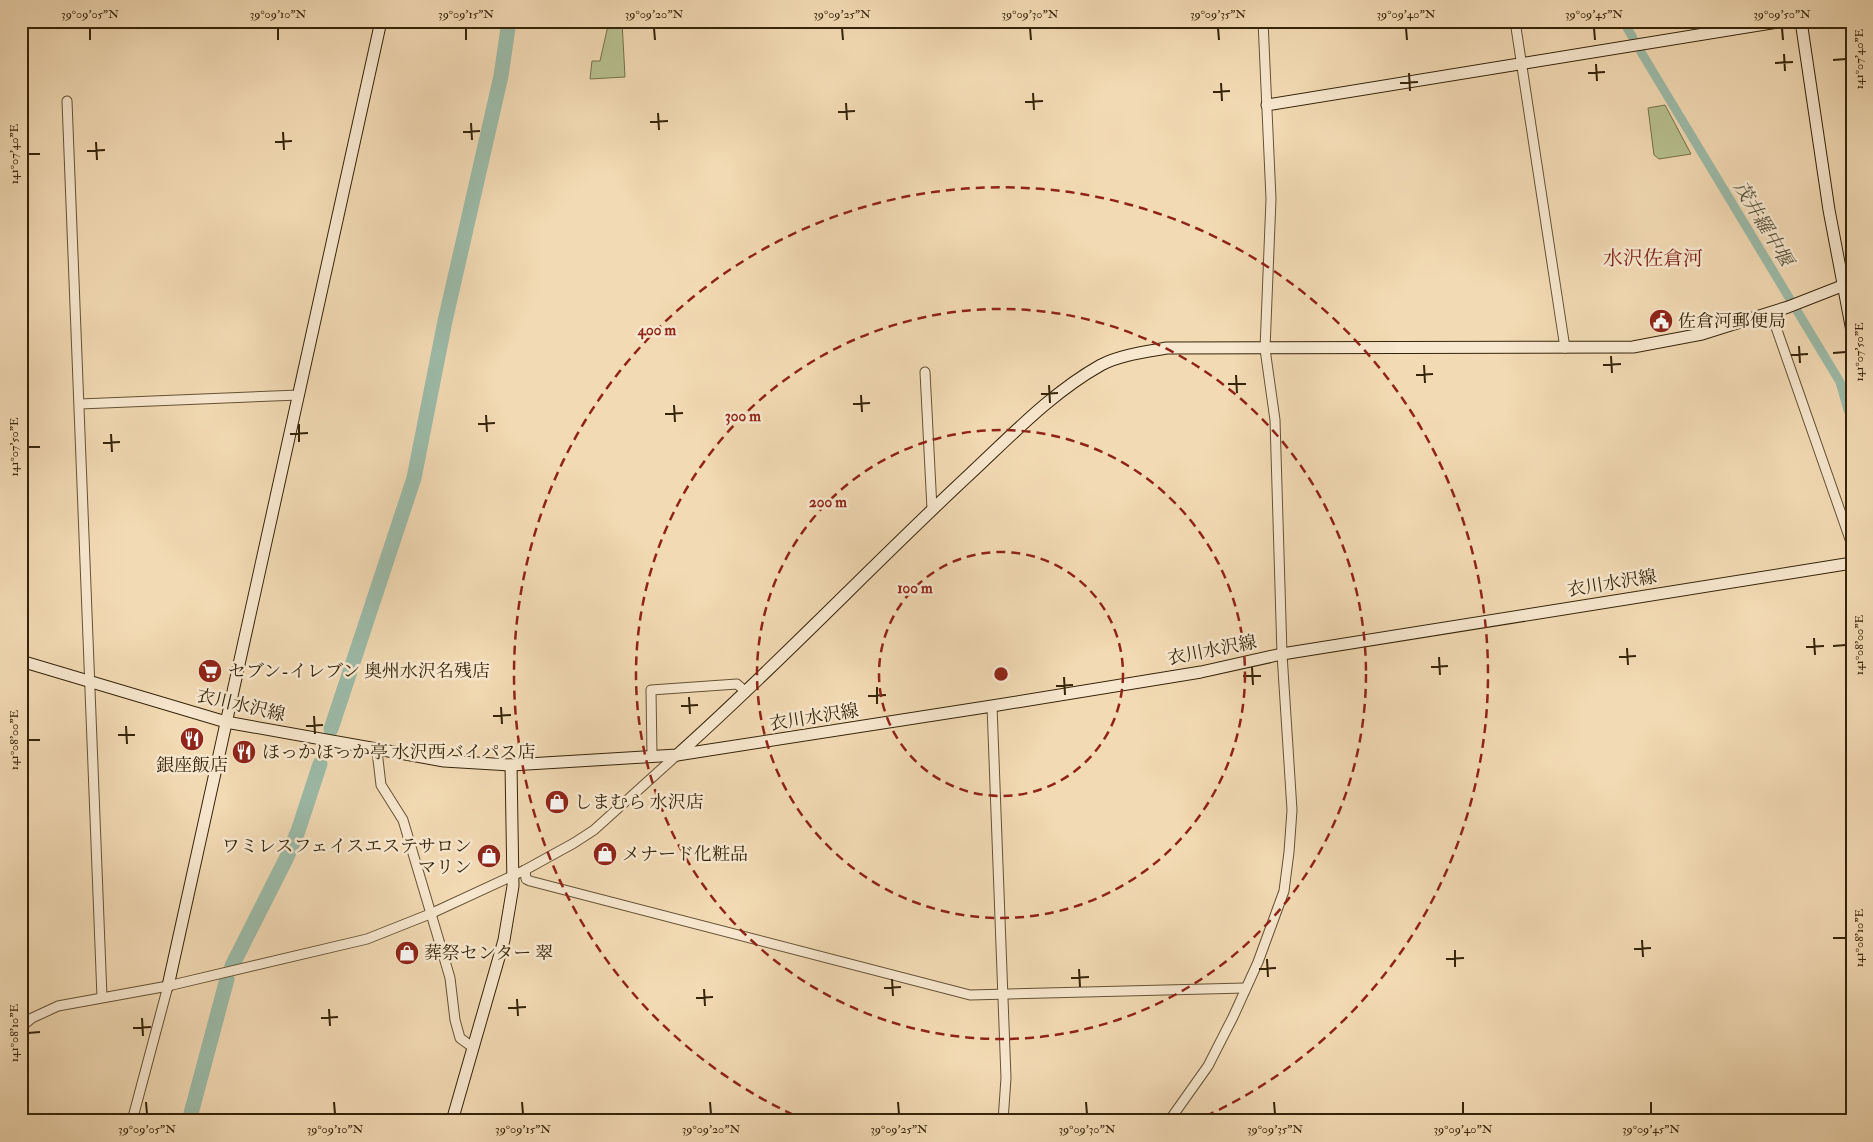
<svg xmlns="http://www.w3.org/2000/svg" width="1873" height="1142" font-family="'IM FELL Double Pica','Noto Serif JP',serif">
	<rect width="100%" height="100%" fill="#f2dab4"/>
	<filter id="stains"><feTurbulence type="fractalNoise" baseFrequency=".004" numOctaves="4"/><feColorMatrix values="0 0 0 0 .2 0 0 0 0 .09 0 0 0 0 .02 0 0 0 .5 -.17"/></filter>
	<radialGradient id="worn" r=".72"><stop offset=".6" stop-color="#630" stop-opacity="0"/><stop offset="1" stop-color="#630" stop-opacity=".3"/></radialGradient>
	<g fill="#b7c090" stroke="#76724c">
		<path d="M609,21h13l3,56 -35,2 2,-18h8z"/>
		<path d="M1665,105l26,49 -32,5 -5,-4 -6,-47z"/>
	</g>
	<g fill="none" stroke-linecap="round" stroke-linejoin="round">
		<g stroke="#9cbba9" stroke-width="9">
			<path d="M1623,21l10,17"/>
			<path d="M1641,52l199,330 8,28 4,4"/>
		</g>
		<g stroke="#9cbba9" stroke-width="15">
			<path d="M331,729l83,-251 31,-157 56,-245 8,-55"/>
			<path d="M232,966l54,-107 12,-28 22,-67"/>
			<path d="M189,1121l38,-142"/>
		</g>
		<g stroke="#655234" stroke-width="11">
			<g id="street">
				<path d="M1515,21l50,327"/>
				<path d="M67,101l35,896"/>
				<path d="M1771,313l81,232"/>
				<path d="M925,372l7,137"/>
				<path d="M80,404l219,-9"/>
				<path d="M992,706l14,372 -3,43"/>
				<path d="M377,751l4,34 22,35 40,134 7,24 5,42 5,18 11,8"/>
				<path d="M652,755l-1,-65 86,-6 9,8"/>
				<path d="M525,870l1,9 4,2 440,114 275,-7"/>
				<path d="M21,1027l11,-9 26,-12 110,-20 199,-47 63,-25 95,-44 49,-27 20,-13 83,-75"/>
				<path d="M132,1121l36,-135"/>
				<path d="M1169,1121l39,-55 25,-49 25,-55 26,-71 5,-39 3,-42 -10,-156 -7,-234 -10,-71 6,-150 -8,-178"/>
			</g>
		</g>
		<g stroke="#362409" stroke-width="13">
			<g id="secondary">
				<path d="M1801,21l28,189 23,121"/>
				<path d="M1267,105l517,-84"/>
				<path d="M21,661l205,61 218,39 67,4 166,-10 315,-49 209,-34 81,-18 570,-91"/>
				<path d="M677,755c101,-90 194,-189 293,-281 41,-38 81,-81 131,-109 19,-10 44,-13 66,-17l466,-1 69,-13 86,-27 64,-25"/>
				<path d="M168,986l213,-965"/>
				<path d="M452,1121l52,-181 9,-54 -2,-121"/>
			</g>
		</g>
		<use href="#street" stroke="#f7e7ce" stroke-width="9"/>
		<use href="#secondary" stroke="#f7e7ce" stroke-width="11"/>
	</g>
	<path fill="none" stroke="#362409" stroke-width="2" d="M90,28v12M278,28v12M466,28v12M654,28l1,12M842,28l1,12M1030,28l1,12M1218,28l1,12M1406,28l1,12M1594,28l1,12M1782,28l1,12M1784,54l1,17M1833,60l13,-1M1775,63l18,-1M1596,64l1,17M1409,73l1,18M1588,73l17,-1M1221,83l1,18M1400,83l18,-1M1213,92l17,-1M1033,93l1,17M1025,102l18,-1M846,103l1,17M838,112l17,-1M658,113l1,17M650,122l18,-1M471,123l1,17M283,132l1,18M463,132l17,-1M96,142l1,18M275,142l17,-1M87,151l18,-1M28,154h12M1799,346l1,17M1833,353l13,-1M1791,355l17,-1M1611,356l1,17M1424,365l1,18M1603,365l18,-1M1236,375l1,18M1416,375l17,-1M1228,384h18M1049,385l1,18M1041,394l17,-1M861,395l1,17M853,404l17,-1M674,405l1,17M665,414l18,-1M486,415l1,17M299,424v18M478,424l17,-1M111,434l1,18M290,434l18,-1M103,443l17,-1M28,447h12M1814,638l1,17M1833,646l13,-1M1806,647l18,-1M1627,648l1,17M1439,657l1,18M1619,657l17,-1M1252,667l1,18M1431,667l17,-1M1243,676h18M1064,677l1,18M1056,686l17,-1M877,687v17M868,696l18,-1M689,697l1,17M681,706l17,-1M501,707l1,17M314,716l1,18M493,716l18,-1M126,726l1,18M306,726l17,-1M118,735h17M28,740h12M1833,938h13M1642,940l1,17M1634,949l17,-1M1455,950v17M1267,959l1,18M1446,959l18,-1M1079,969l1,18M1259,969l17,-1M1071,978l18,-1M892,979l1,17M884,988l17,-1M704,989l1,17M696,998l17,-1M517,999l1,17M508,1008l18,-1M329,1009l1,17M142,1018l1,18M321,1018l17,-1M133,1028l18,-1M28,1033l12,-1M146,1102l1,12M334,1102l1,12M522,1102l1,12M710,1102l1,12M898,1102l1,12M1086,1102l1,12M1274,1102l1,12M1463,1102v12M1651,1102v12"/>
	<g fill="none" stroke="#8f2418" stroke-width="2.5" stroke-dasharray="9 6">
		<circle cx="1001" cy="674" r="122"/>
		<circle cx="1001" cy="674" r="244"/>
		<circle cx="1001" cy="674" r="365"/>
		<path d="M807 1121A487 487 0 1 1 1195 1121"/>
	</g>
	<defs>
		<g id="civic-disc" transform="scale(1.25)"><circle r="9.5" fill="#8f2418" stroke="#f7e7ce"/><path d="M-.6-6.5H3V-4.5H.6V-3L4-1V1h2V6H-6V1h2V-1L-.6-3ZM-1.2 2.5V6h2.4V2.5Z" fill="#fff"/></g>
		<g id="supermarket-disc" transform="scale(1.25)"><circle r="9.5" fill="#8f2418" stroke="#f7e7ce"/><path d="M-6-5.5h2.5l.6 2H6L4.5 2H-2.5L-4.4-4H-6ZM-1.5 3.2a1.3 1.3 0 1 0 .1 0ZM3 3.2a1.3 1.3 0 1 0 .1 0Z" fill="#fff"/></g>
		<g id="restaurant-disc" transform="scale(1.25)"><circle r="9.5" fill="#8f2418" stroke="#f7e7ce"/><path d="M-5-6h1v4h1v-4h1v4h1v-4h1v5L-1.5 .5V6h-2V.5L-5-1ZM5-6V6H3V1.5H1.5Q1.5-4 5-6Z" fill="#fff"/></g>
		<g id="shop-disc" transform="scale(1.25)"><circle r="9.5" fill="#8f2418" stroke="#f7e7ce"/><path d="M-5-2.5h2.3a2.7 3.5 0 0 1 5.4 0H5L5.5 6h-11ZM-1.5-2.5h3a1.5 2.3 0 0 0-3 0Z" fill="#fff"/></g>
	</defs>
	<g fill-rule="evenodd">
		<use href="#civic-disc" x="1661" y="321"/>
		<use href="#supermarket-disc" x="210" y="671"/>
		<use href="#restaurant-disc" x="192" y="739"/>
		<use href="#restaurant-disc" x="244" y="752"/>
		<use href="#shop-disc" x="557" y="802"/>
		<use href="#shop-disc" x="605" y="854"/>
		<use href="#shop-disc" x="489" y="856"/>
		<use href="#shop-disc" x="407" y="953"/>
	</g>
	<g text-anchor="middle" stroke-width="5" stroke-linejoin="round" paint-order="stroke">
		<g font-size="18" fill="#362409" stroke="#f7e7ce" text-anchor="start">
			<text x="1678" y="327">佐倉河郵便局</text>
			<text x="228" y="677">セブン-イレブン 奥州水沢名残店</text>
			<text x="262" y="758">ほっかほっか亭 水沢西バイパス店</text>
			<text x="192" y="771" text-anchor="middle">銀座飯店</text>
			<text x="574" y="808">しまむら 水沢店</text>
			<text x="472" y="852" text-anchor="end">ワミレスフェイスエステサロン<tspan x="472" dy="21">マリン</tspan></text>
			<text x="622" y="860">メナード化粧品</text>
			<text x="424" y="959">葬祭センター 翠</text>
		</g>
		<g font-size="18" fill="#362409" stroke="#f7e7ce">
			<text transform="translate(1612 583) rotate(-9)" y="6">衣川水沢線</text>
			<text transform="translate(1212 650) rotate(-11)" y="6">衣川水沢線</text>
			<text transform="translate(241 705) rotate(13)" y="6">衣川水沢線</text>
			<text transform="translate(814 717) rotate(-9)" y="6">衣川水沢線</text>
		</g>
		<g font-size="19" font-style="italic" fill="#555139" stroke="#f7e7ce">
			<text transform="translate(1764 223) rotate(59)" y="7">茂井羅中堰</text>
		</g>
		<g font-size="20" fill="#7a1f14" stroke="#f7e7ce">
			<text x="1653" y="265">水沢佐倉河</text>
		</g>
	</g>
	<circle cx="1001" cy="674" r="8" fill="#8f2418" stroke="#f7e7ce" stroke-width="2.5"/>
	<g font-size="15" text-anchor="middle" font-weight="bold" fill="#8f2418" stroke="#f7e7ce" stroke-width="5" stroke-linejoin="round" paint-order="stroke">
		<text x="657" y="335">400 m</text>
		<text x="743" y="421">300 m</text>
		<text x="828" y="507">200 m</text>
		<text x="915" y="593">100 m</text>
	</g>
	<rect width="1873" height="1142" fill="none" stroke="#f2dab4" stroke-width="55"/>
	<rect x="28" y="28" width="1818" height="1086" fill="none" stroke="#362409" stroke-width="2"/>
	<g font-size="12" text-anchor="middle" fill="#362409">
		<text x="90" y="18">39°09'05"N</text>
		<text x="278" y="18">39°09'10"N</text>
		<text x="466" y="18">39°09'15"N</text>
		<text x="654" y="18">39°09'20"N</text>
		<text x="842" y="18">39°09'25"N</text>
		<text x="1030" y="18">39°09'30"N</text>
		<text x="1218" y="18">39°09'35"N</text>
		<text x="1406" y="18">39°09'40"N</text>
		<text x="1594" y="18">39°09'45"N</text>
		<text x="1782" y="18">39°09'50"N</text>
		<text transform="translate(1859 59) rotate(-90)" y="4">141°07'40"E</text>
		<text transform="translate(14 154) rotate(-90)" y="4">141°07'40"E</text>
		<text transform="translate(1859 352) rotate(-90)" y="4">141°07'50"E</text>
		<text transform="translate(14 447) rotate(-90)" y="4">141°07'50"E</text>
		<text transform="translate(1859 645) rotate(-90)" y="4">141°08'00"E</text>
		<text transform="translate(14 740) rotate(-90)" y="4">141°08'00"E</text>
		<text transform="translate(1859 938) rotate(-90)" y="4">141°08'10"E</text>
		<text transform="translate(14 1033) rotate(-90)" y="4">141°08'10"E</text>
		<text x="147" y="1133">39°09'05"N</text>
		<text x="335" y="1133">39°09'10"N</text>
		<text x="523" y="1133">39°09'15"N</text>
		<text x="711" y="1133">39°09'20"N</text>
		<text x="899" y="1133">39°09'25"N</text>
		<text x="1087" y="1133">39°09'30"N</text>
		<text x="1275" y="1133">39°09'35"N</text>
		<text x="1463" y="1133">39°09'40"N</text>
		<text x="1651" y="1133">39°09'45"N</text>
	</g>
	<rect width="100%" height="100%" filter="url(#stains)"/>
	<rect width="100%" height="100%" fill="url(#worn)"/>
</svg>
